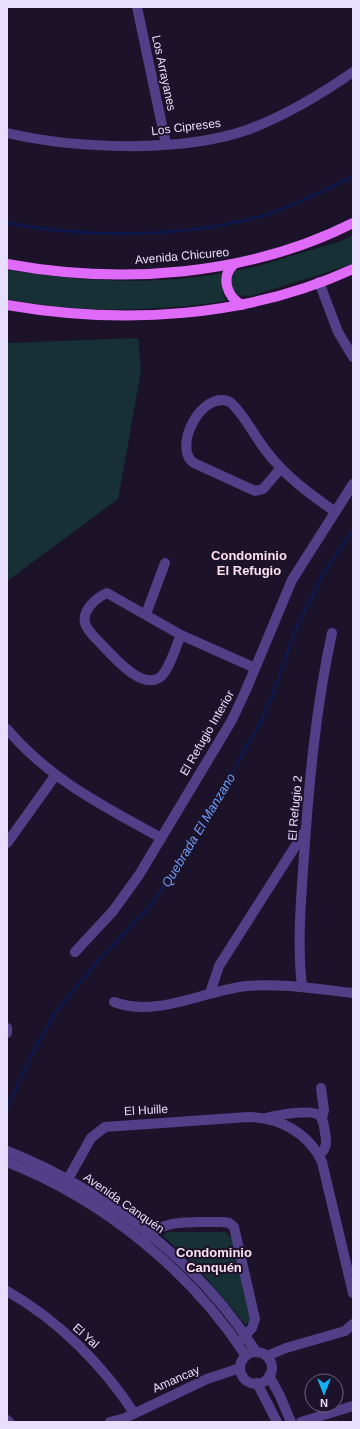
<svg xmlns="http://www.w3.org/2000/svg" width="360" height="1429" font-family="Helvetica,sans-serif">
	<rect width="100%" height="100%" fill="#1c132b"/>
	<g fill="#163035">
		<path d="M353,235v28l-6,3 -96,30 -15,-1 -5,-4v-16l2,-4 25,-5 83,-25z"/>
		<path d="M7,270c70,11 146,16 216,3 -1,8 -2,22 4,28 -72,10 -148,13 -220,-2z"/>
		<path d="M138,338l3,33 -23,128 -111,82v-238z"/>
		<path d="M167,1232h58l8,7 18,78 -5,8 -50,-59 -33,-30z"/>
	</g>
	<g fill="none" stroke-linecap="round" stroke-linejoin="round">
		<g stroke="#0e1749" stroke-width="3">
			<path d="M7,223c78,15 174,15 251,-6 30,-8 67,-27 95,-41"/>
			<path d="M7,1109l22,-49 26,-47 43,-52 54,-57 36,-53 72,-128 11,-24 24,-68 29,-59 29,-43"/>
		</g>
		<g stroke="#514088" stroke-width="10">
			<path d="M137,7l29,137"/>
			<path d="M7,133c69,16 173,20 240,-3 38,-14 73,-35 106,-58"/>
			<path d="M319,282l19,50 15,25"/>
			<path d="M281,468l-18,21 -8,2 -61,-28c-22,-14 7,-74 36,-61 15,13 24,34 37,50 18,24 43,42 67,59"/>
			<path d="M146,614l19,-51"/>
			<path d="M181,635c-5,10 -12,37 -22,43 -18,11 -44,-20 -55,-31 -6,-7 -16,-14 -19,-24 -3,-13 11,-25 22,-30l74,42 74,33"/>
			<path d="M7,729c43,51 97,77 154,109"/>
			<path d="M7,843l48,-67"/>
			<path d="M75,952l38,-41 26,-36 93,-155 14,-30 46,-110 61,-96"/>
			<path d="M302,987c-5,-44 -1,-87 2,-131 5,-74 12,-150 28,-223"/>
			<path d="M210,993l9,-27 86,-135"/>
			<path d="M114,1002c42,16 89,-11 132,-16 36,-3 71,3 107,7"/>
			<path d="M7,1028v5"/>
			<path d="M321,1088l3,22 -2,8"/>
			<path d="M266,1118c10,-3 45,-9 53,-3 5,4 5,12 6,18 2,10 2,15 -6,22"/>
			<path d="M7,1151c98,39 193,111 249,201"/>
			<path d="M7,1162c95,37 183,108 239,194"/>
			<path d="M63,1188l28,-50 14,-11 143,-10c31,0 61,16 74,45l31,131"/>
			<path d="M145,1240c17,-23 51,-17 78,-18l6,1 5,4 21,92 -3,9 -10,11"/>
			<path d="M7,1291c51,29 96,74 127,122"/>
			<circle cx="256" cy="1368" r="16"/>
			<path d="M267,1356l19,-8 59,-17 8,-7"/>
			<path d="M269,1376l11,20 11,26"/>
			<path d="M257,1383l20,39"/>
			<path d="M7,1420l2,2"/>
			<path d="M110,1422l15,-4 82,-39 33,-11"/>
			<path d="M301,1422l52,-16"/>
		</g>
		<g stroke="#e06af8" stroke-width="10">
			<path d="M7,264c115,21 241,12 346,-41"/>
			<path d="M234,264c-14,13 -7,33 8,41"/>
			<path d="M7,305c116,20 239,13 346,-36"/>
		</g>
	</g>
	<g text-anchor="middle" stroke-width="4" stroke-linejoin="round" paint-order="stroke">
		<g font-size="12" fill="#e8defe" stroke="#1c132b">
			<text transform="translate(164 73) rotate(78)" y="4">Los Arrayanes</text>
			<text transform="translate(186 127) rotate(-7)" y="4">Los Cipreses</text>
			<text transform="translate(182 256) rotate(-5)" y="4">Avenida Chicureo</text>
			<text transform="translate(207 733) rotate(-60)" y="4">El Refugio Interior</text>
			<text transform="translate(295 808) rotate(-85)" y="4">El Refugio 2</text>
			<text transform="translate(146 1110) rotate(-3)" y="4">El Huille</text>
			<text transform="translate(124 1203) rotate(35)" y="4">Avenida Canquén</text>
			<text transform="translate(86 1336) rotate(42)" y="4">El Yal</text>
			<text transform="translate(176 1379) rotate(-24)" y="4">Amancay</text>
		</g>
		<g font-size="13" font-weight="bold" fill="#fee0ed" stroke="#1c132b">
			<text x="249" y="560">Condominio<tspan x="249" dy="15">El Refugio</tspan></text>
			<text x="214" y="1257">Condominio<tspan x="214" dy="15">Canquén</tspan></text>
		</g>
		<g font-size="13" font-style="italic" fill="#719ef9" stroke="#1c132b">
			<text transform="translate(198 830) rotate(-59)" y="5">Quebrada El Manzano</text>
		</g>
	</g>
	<rect width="360" height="1429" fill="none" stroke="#e8defe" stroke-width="16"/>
	<g transform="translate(324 1393) rotate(180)"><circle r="19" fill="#1c132b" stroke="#6e647f"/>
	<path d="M0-3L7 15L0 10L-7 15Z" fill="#13b0f4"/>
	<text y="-6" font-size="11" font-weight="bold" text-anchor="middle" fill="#e8defe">N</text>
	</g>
</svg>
